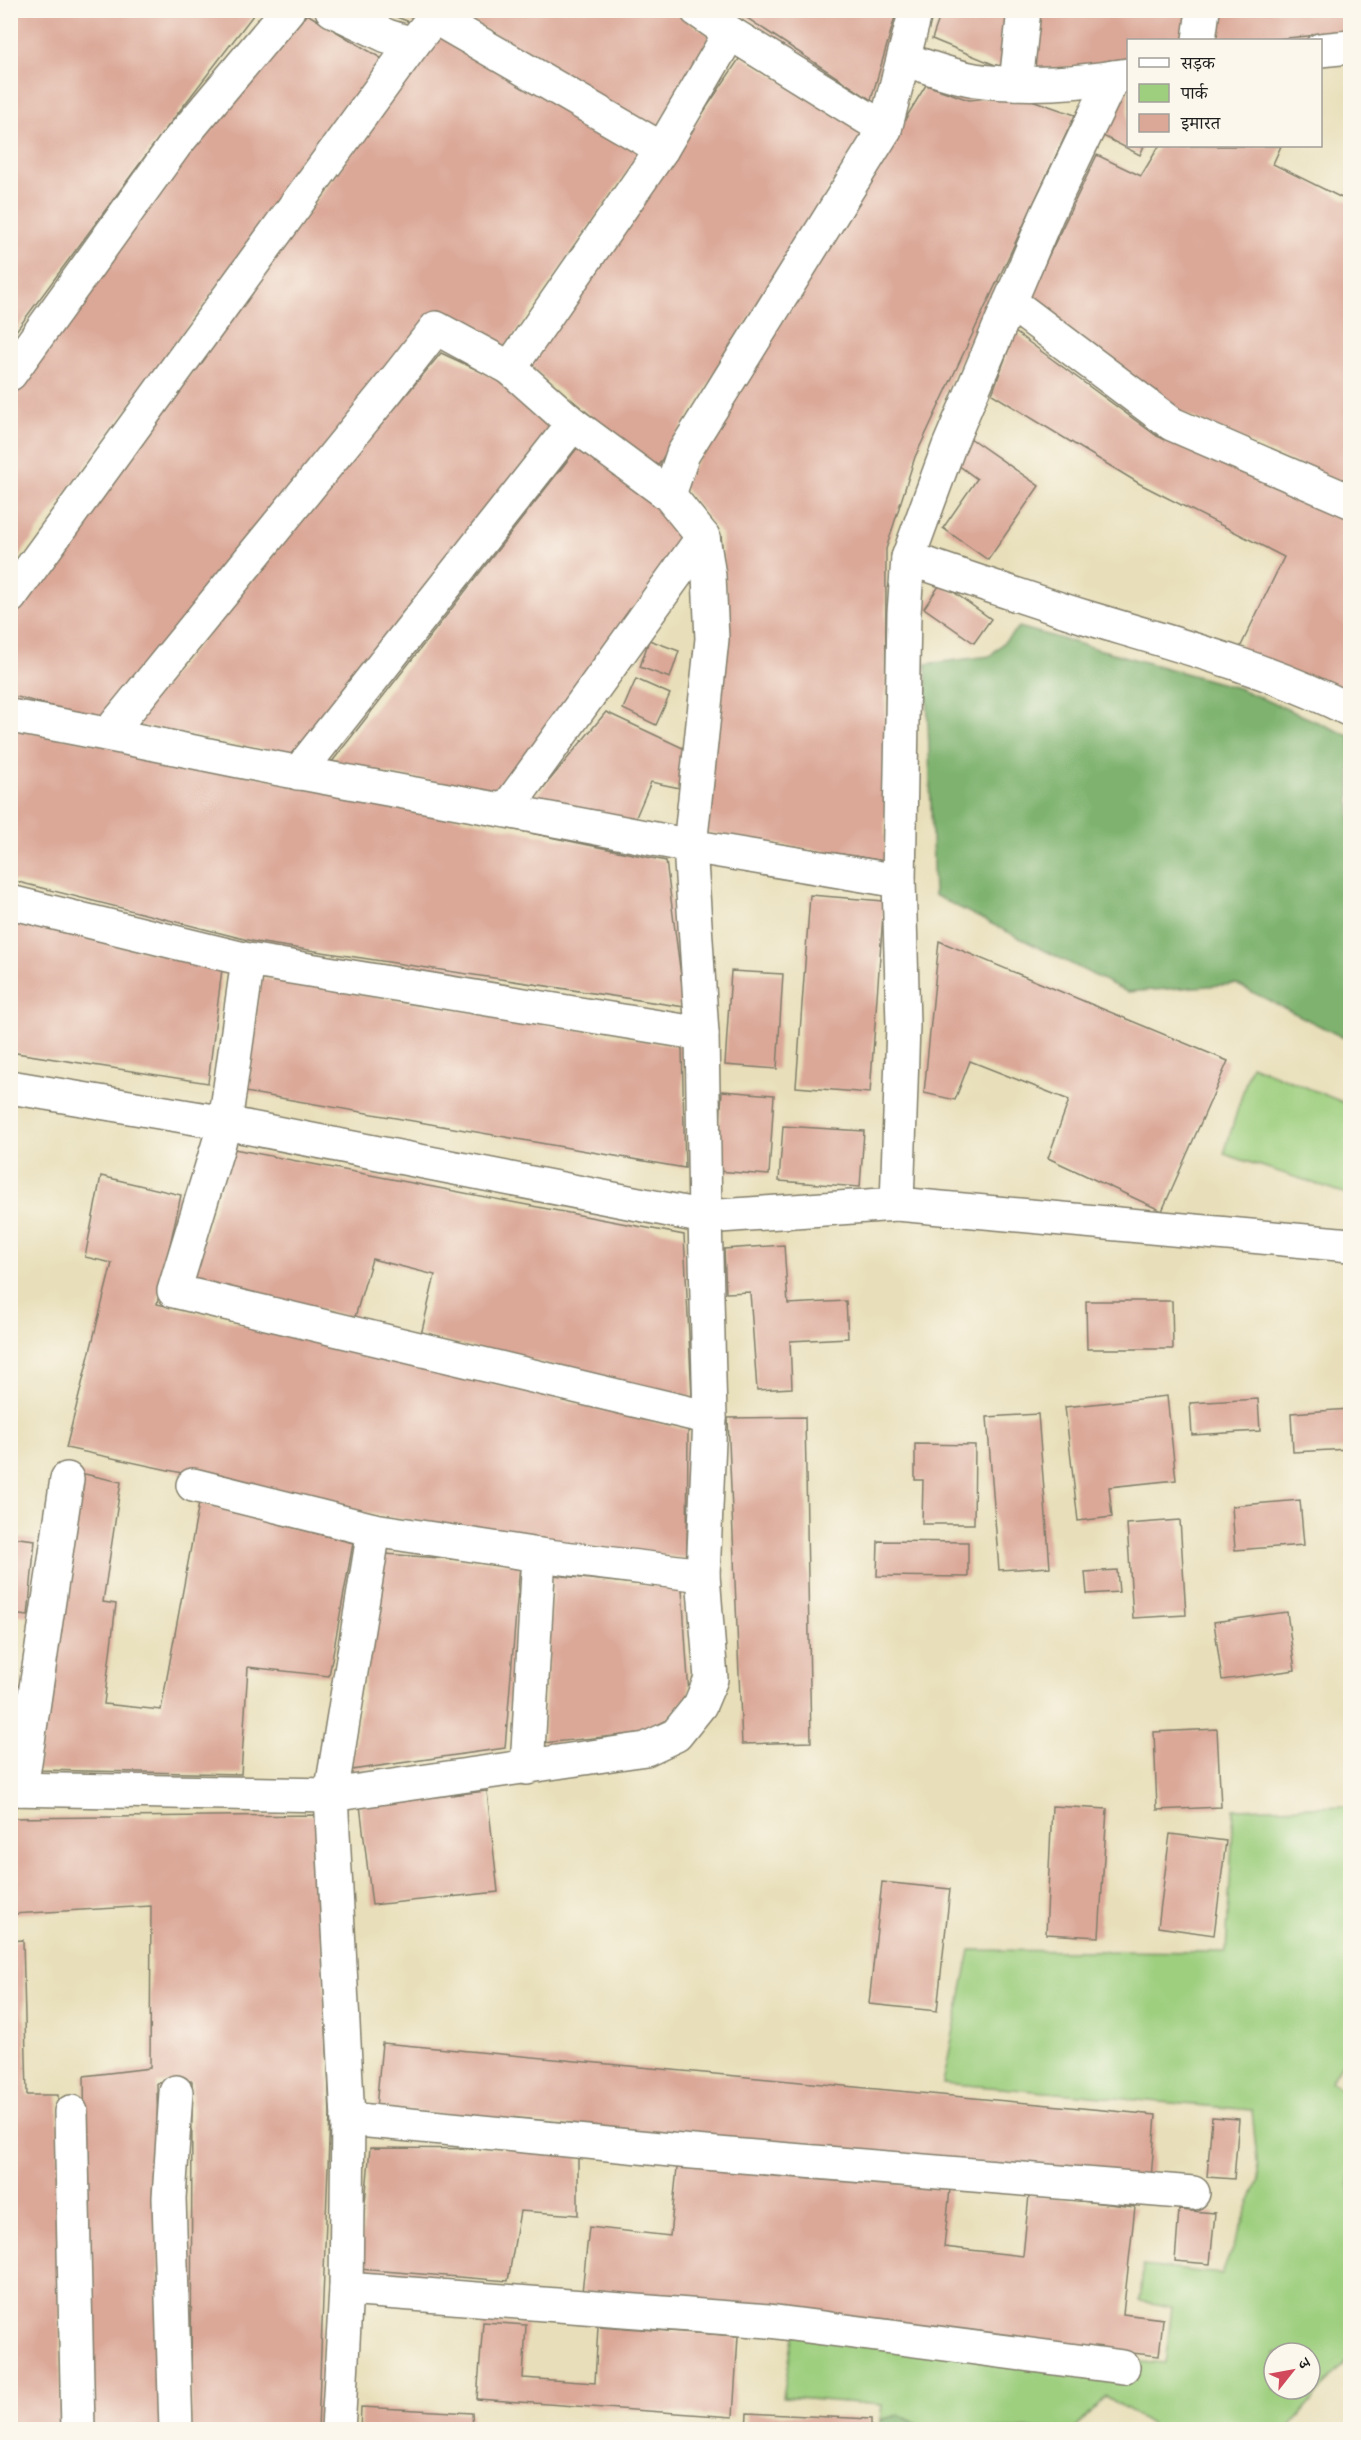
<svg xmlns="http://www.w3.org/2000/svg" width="1361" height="2440" font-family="'IM FELL French Canon','Noto Serif Devanagari',serif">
	<rect width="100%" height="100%" fill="#fbf7ec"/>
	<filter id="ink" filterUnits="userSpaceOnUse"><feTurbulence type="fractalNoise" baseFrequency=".0167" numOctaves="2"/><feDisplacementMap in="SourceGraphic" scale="12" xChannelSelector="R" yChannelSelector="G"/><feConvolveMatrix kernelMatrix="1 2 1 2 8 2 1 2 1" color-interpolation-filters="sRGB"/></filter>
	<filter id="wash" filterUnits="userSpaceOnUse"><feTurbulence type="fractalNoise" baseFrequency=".008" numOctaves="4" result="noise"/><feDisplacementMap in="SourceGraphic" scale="24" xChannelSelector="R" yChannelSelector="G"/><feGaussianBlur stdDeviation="1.35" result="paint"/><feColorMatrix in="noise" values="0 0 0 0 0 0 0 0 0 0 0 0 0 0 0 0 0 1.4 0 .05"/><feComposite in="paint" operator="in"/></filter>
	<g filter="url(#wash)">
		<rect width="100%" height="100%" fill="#e8dfba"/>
		<g fill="#9ecf7f" stroke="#5d764e" stroke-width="1.5" fill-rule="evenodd">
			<path d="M1251,1065l99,40v90l-126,-41z"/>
			<path d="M1350,1806v245l-19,30 19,16v259l-62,73h-130l-52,-33 -31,33h-147l-29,-14 -19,5 2,-15 -99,-8 11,-66 371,33 7,-57 -32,-6 3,-35 79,8 37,-93 -7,-71 -309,-27 27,-133 256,2 8,-143zM1274,2353h36v36h-36z"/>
		</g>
		<g fill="#7eb26e" stroke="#4d6745" stroke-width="1.5">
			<path d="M1019,627l219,61 112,48v305l-114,-57 -109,8 -193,-97 -8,-231 64,-8z"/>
			<path d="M899,2415l29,14h-49l1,-9z"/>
		</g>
		<g id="blocks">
			<g fill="#dba898">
				<path d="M10,10h247l-99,129 -148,200z"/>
				<path d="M378,10h48l-11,14z"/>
				<path d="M453,10h218l40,26 -57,96z"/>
				<path d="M735,10h162l-26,90z"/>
				<path d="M942,10h71l-8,59 -73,-30z"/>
				<path d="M1032,10h163l-4,30h-63v23l-102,8z"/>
				<path d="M1218,10h132v22l-84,8h-51z"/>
				<path d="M307,14l77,46 -374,509v-173l178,-243z"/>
				<path d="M439,32l202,119 -138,200 -68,-38 -331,407 -94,-25v-74z"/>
				<path d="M741,56l124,75 -209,338 -128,-105 144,-205z"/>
				<path d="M926,85l43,15 48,-5 58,20 -160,342 -29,92 -1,312 -180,-29 21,-235 -5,-63 -39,-49z"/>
				<path d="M1126,89l2,1v56h16l-4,9 -37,-19z"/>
				<path d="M1159,146h122l-8,18 77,38v285l-170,-75 -153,-111 70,-146 44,21z"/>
				<path d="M1015,332l142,104 193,82v178l-112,-44 46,-95 -144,-73 -148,-90z"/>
				<path d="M441,353l69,32 46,40 -260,330 -164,-31z"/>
				<path d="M970,438l69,48 -51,74 -45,-32 34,-49 -23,-17z"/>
				<path d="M582,442l108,93 -192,258 -167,-30z"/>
				<path d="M941,583l50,36 -17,24 -50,-35z"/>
				<path d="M649,640l30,11 -9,27 -30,-11z"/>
				<path d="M636,679l34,15 -14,31 -33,-16z"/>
				<path d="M606,712l81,38 -7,38 -29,-6 -18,42 -104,-19z"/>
				<path d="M10,728l95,17 561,116 19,146 -429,-65 -246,-62z"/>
				<path d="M810,895l74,6 -14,192 -74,-6z"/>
				<path d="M10,919l212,50 -14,114 -198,-31z"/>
				<path d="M939,941l289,120 -66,150 -114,-53 21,-58 -99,-39 -15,39 -31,-7z"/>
				<path d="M731,971l52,3 -6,95 -52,-4z"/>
				<path d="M261,978l421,69 3,121 -440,-76z"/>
				<path d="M722,1091l52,4 -5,80 -52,-4z"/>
				<path d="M783,1126l81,5 -4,56 -81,-6z"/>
				<path d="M234,1149l450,86 8,162 -271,-62 14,-60 -63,-16 -17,58 -165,-35z"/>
				<path d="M101,1176l80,19 -24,109 531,126 -1,128 -149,-16 -170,-29 -302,-65 46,-185 -27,-6z"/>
				<path d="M784,1245l4,59 58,-3 2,37 -58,3 2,47 -35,2 -7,-98 -24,1 -2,-44z"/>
				<path d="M1086,1301h86l1,48h-86z"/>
				<path d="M1167,1396l9,84 -67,7 3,30 -34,4 -13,-114z"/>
				<path d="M1258,1399l2,32 -68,4 -2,-32z"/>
				<path d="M1350,1409v40l-57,3 -2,-39z"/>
				<path d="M1038,1414l12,153 -51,3 -12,-153z"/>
				<path d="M805,1417l6,325 -69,2 -14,-326z"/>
				<path d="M915,1444l60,1 -1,79h-52l1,-44h-8z"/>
				<path d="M80,1473l41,9 -18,120 13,2 -12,100 57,6 38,-207 154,40 -24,133 -81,-9 -7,107 -204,-4z"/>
				<path d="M1300,1500l4,45 -69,5 -3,-44z"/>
				<path d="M1180,1520l6,95 -53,3 -6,-94z"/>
				<path d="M10,1537l25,3 -7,76 -18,-2z"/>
				<path d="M878,1541l90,1v35l-91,-1z"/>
				<path d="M385,1554l135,10 -15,184 -154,22z"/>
				<path d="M1117,1570l2,22 -32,2 -2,-22z"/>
				<path d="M553,1575l129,14 7,106 -34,37 -112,11z"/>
				<path d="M1287,1612l8,58 -73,10 -8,-58z"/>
				<path d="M1217,1729l4,78 -64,3 -3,-78z"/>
				<path d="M487,1791l11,101 -126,13 -12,-100z"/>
				<path d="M1052,1806l55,3 -8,128 -53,-3z"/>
				<path d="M317,1815l13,299 -12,316h-127l1,-349 -35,2 4,347h-72l-5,-354 66,-8 1,-162 -139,8 -2,-96z"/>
				<path d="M1170,1834l56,7 -12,94 -56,-8z"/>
				<path d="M882,1882l68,7 -13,122 -68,-7z"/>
				<path d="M23,1940l4,155h31l3,335h-51v-489z"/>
				<path d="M382,2043l774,72 -5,64 -775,-71z"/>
				<path d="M1212,2117l27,2 -5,60 -27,-2z"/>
				<path d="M370,2148l137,1 71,7v59l-58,-4 -12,70 -149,-12z"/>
				<path d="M678,2158l272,31 -6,58 79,9 6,-61 106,12 -12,107 40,5 -4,37 -577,-64 7,-65 81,9z"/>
				<path d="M1179,2210l36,3 -5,51 -35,-3z"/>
				<path d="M483,2322l43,3 -3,53 72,5 3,-57 140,10 -5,81 -256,-18z"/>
				<path d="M361,2407l111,6 1,17h-113z"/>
				<path d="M747,2413l124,6v11h-125z"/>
			</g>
		</g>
	</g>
	<g filter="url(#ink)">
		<use href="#blocks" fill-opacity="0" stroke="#827e6b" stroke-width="1.5"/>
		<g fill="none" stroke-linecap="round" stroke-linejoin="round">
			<g stroke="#827e6b" stroke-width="36">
				<g id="minor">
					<path d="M332,10l55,26 26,8 21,-27 228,132"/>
					<path d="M730,33l155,96 31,-119"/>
					<path d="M1199,40l4,-30"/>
					<path d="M1320,50l30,-3"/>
					<path d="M904,59c23,8 47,17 71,21 51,7 104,3 153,-5"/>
					<path d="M1016,83l8,-73"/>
					<path d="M885,129l-202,325 -14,41 34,42 6,39 3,63 -22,207 209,35"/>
					<path d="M1010,302l37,-87 66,-138"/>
					<path d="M510,368l63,56 96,71"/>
					<path d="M10,374l165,-229 113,-135"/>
					<path d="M908,558c59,20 117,40 177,59 90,27 181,51 265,93"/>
					<path d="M10,597l403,-553"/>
					<path d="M10,716c98,17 194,39 291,57 129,24 259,47 389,73l12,188 3,183 192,-13 6,-179 -4,-144 5,-268 4,-55 41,-112 61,-144 162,122 178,77"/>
					<path d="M109,733l277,-341 50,-64 74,40 152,-219 68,-116 -33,-23"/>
					<path d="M298,773l275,-349"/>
					<path d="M506,810l197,-273"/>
					<path d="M10,902l238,58"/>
					<path d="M10,1087l215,36 480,94 5,201"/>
					<path d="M897,1204l453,41"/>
					<path d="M193,1485l181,45"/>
					<path d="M539,1555l164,20"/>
					<path d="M527,1768l12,-213 -165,-25 -43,265 315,-46 30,-14 24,-30 11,-26 -8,-104 7,-157 -536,-127 51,-168 23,-163 454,74"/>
					<path d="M10,1789l321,6 17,324 -2,170 -8,141"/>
					<path d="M21,1789l46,-310"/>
					<path d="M176,2092l-7,106 7,232"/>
					<path d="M71,2112l7,318"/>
					<path d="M348,2119l333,32 512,42"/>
					<path d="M346,2289l423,32 354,46"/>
				</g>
			</g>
			<use href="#minor" stroke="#fff" stroke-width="33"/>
		</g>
	</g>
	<rect width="1361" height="2440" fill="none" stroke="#fbf7ec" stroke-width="36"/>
	<rect x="1127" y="39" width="195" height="108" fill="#fbf7ec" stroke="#a29f99" stroke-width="1.5"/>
	<rect x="1139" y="58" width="30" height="9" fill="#ffffff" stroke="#a29f99" stroke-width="1.5"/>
	<text x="1181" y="69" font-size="18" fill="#1c1c1c">सड़क</text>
	<rect x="1139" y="84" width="30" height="18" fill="#9ecf7f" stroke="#a29f99" stroke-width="1.5"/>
	<text x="1181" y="99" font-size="18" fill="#1c1c1c">पार्क</text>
	<rect x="1139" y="114" width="30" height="18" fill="#dba898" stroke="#a29f99" stroke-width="1.5"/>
	<text x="1181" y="129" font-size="18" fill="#1c1c1c">इमारत</text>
	<g transform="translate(1292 2371) rotate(59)"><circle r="28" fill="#fbf7ec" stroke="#a29f99" stroke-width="1.5"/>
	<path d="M0-4.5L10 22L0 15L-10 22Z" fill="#d1495b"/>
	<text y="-9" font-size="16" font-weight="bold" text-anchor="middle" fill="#1c1c1c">उ</text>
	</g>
</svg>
